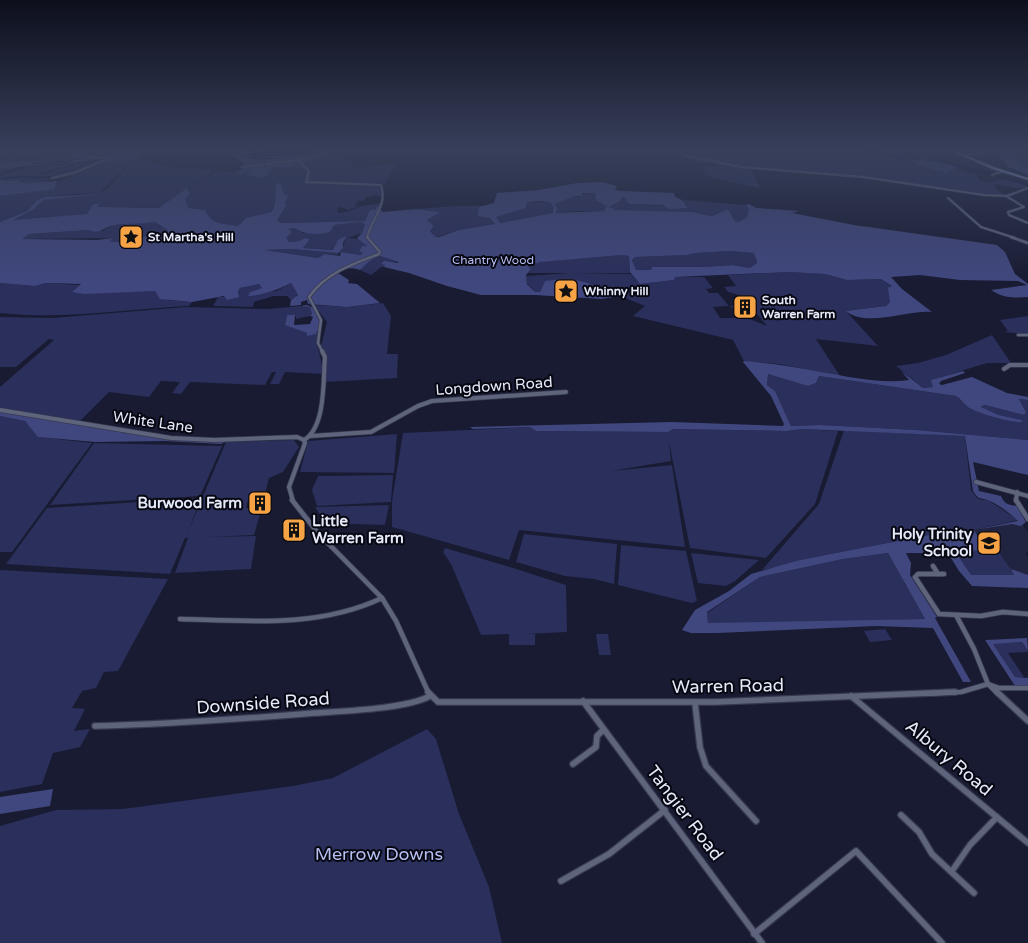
<svg xmlns="http://www.w3.org/2000/svg" width="1028" height="943" font-family="'Varela Round',sans-serif">
	<rect width="100%" height="100%" fill="#181b32"/>
	<path fill="#202441" d="M1018,520l10,11v19l-3,5 3,2v18l-16,-5 -42,8v-48z"/>
	<g fill="#2a2f5b">
		<path d="M0,150h66l2,2 -13,3 18,-1 -6,-4h171l-9,5 -3,-2v-2l-85,2 -3,5h-8l5,1 -35,33 5,-1 31,-32 33,8 44,3 -5,6 -49,32 -28,-1 -41,7 -77,7 21,-12 10,-9 55,-8 -45,4 -17,4 -10,11 -27,11v-26l55,-7 1,-6 47,-19 -18,5 7,-5 19,-3 -11,-2 -30,14 -40,6 25,-1 -14,4 9,1 -31,-1 1,-2 -20,1z"/>
		<path d="M328,150h28l-22,5 7,2 32,23 -16,-12 36,-4 2,2 -10,18 -8,-2 -3,2 7,2 2,10h-6l-1,-3 -1,3 -10,1v3l-7,1 -3,4 4,1 -11,4 -7,-3 -4,1 1,5 9,-1 14,-6 22,-3 -1,3 -6,1 -11,14 -84,2 -5,-3 9,-16 -1,-9 -9,-7 2,12 -6,12 -25,6 -8,8c-16,-3 -26,-1 -33,-16l-16,-2 -4,-9 5,-5 -3,-3 2,-2 28,-18 14,1 12,-5 -5,6 11,-4 -2,6 11,1 15,-9 26,-4 8,8 -2,11 27,3 27,-1 -8,-1 -1,-2 -18,2 -23,-2 2,-8 -7,-12 -5,-2 10,-2 4,3 12,-3 -5,-4 6,-2v3h3z"/>
		<path d="M507,150h146c16,4 34,5 50,8v-2l-15,-2 -3,-3 184,-1 49,9 4,-2 -6,8 3,2 28,6 6,-4 24,6 2,5 10,3c11,-6 29,-2 39,4l-10,1 -22,-4 -2,3 10,8h-20l-128,-19 -118,-10 13,3 9,19 -48,-10 -11,-6h4l-1,-5h16l-3,-4h2l-24,-1 -19,-8 -171,-1z"/>
		<path d="M997,150h31v20z"/>
		<path d="M596,193l1,4 28,1 5,6 58,3 -6,-7 64,5 3,4 -2,8 -8,5 -5,-2 -6,-11 -16,7 -19,-4 -112,-1 -28,2 -53,10 -5,-6 31,-9 1,-6h23l3,4v6h2l3,-3 -3,-5 20,-8 4,1 3,-3z"/>
		<path d="M456,206h28l-5,2 17,16 -37,6 -23,7 -6,-7 4,-4 -7,-6 13,-8 -24,-3z"/>
		<path d="M155,222l14,8 -10,5 -16,2 -9,5h-21l-3,-1 2,-3 -91,1 8,-5 61,-4 13,1c13,-12 36,-6 52,-9z"/>
		<path d="M361,222l4,2 -3,9 -14,5 11,1 9,7 -7,9 -20,-3 -4,3 -12,-1 -7,4 -53,-8 26,-1 47,4 5,-5 2,-8 -12,10 -30,-2 7,-9 -5,-1 -6,3 -10,1 -4,-4 3,-4 -1,-5 8,-1 8,5 27,-1 4,-7z"/>
		<path d="M729,251l25,2 3,11 -7,4 -17,-3 -31,2h-50l-1,3h-15l-4,-10 3,-3 52,-2 9,-2z"/>
		<path d="M622,255l7,1 1,17h-102l3,-4 -3,-3 6,-4z"/>
		<path d="M380,256l19,6 -17,2 3,1 -1,2h-3l-10,8 -11,-5 11,-10z"/>
		<path d="M789,272l36,2 22,6 34,-1 12,8 -4,3 1,12 -4,4 -40,5 32,35 -62,-7 24,37 -61,-12 -35,-3 -11,-21 -100,-24 12,-10 -25,-10v-3h-16l-5,-6 -54,-6 -5,11h-5l-8,-9 -1,-7 45,-3 60,1 9,10 34,-4 1,-3h29l9,11 -7,1 3,4h9l11,13 -16,1 7,11h27l20,8 -10,-12c-10,0 -20,-1 -27,-8l9,-1 1,-2 -3,-3 10,-3 -19,-5 -4,-5 12,-1 -8,-11z"/>
		<path d="M0,283l35,3 11,-3 35,2 -9,7 83,-1 13,9 24,2 -3,4c-63,3 -126,14 -189,7z"/>
		<path d="M291,283l7,12 -7,5 -4,-4h-13l-20,6 -1,5 -40,-1 5,-9h21l-1,-7 2,-2 19,-4 4,4 -13,4 26,-1z"/>
		<path d="M383,303l8,13 -4,38h11l-1,24 -72,4 2,-24 -6,-12 6,-24 -13,-17 33,2z"/>
		<path d="M301,306l9,1 2,7 -2,2 -14,3v-3h-9l-2,7 23,10 -1,3 11,-4c-4,15 6,27 4,42l-37,-2 -6,12h-9l6,-12h-4l-7,13 -75,-3 -9,12 -9,-1 8,-11 -19,-1 -12,16 -40,-5 -29,29 -80,-12v-22l54,-47 -5,-1 -33,28h-16v-50l52,1 134,-11 82,2z"/>
		<path d="M1028,316v18l-25,-2 5,-1 -8,-11z"/>
		<path d="M992,335l19,28h-24l-55,17 1,7 -10,1 -27,-22 22,-3 28,-8z"/>
		<path d="M768,374l40,12 8,-3 3,-7 137,20 11,10 14,2 4,-3 39,10 2,-3 -7,-13 9,1v40l-112,-10 -96,-5 -29,1 -16,-35 -8,-6z"/>
		<path d="M0,416l25,5 14,16 53,6 -80,109h-12z"/>
		<path d="M530,427l6,4 132,1 5,-3 114,2 14,-2 37,2 -23,73 -49,54 -76,-10 -21,-106 2,19 -60,10 61,-6 13,82 -166,-17 -10,30 -117,-33v-26l11,-68z"/>
		<path d="M844,430l121,6 6,54 6,8 5,2h6l30,20 -41,9 -33,3 -144,28 -17,6 -21,4 57,-66z"/>
		<path d="M397,434l-3,39 -94,-1 8,-31z"/>
		<path d="M294,440l5,7 -16,25 -14,6 -4,16 -16,2 -3,12 16,-1 -8,28 -46,2 48,-1 -5,33 -76,4 13,-35h-3l-15,36 -164,-10 41,-56 154,-10 -14,36 39,-92z"/>
		<path d="M94,443l128,3 -22,50 -150,9z"/>
		<path d="M393,475l-2,27 -74,4 -5,-16 6,-14z"/>
		<path d="M389,505l-4,20 -34,-1 -23,3 -13,-20z"/>
		<path d="M524,534l93,10 -3,40 -20,-5 -29,-3 -49,-14z"/>
		<path d="M621,545l65,6 11,50 -5,2 -74,-18z"/>
		<path d="M445,548l65,19 56,18 1,47 -41,2h9v11h-26v-11l-28,1 -30,-71 -8,-12z"/>
		<path d="M997,550l18,25h-44l-16,-24z"/>
		<path d="M691,553l68,7 -24,21 -9,5 -28,-3z"/>
		<path d="M888,553l37,66 -217,5 -1,-11 53,-36 83,-18z"/>
		<path d="M0,570l168,9 -50,92 -14,1 -8,16 -14,3 -10,17 13,1 -11,22 16,-2 -10,18 -27,6 -11,31 -42,8z"/>
		<path d="M885,629l7,11 -22,2 -6,-11z"/>
		<path d="M596,634h12l3,21h-12z"/>
		<path d="M1022,642l6,10 -20,1 16,24h-9l-23,-34z"/>
		<path d="M427,729l9,10 23,75 30,73 13,56h-502v-117l56,-16 67,-1 170,-23 40,-8z"/>
	</g>
	<g fill="#40477e" fill-rule="evenodd">
		<path d="M91,150h235l-6,3 1,2 5,-1 -4,5 -19,1h3l-2,4c7,6 7,9 5,17l23,2 18,-2 1,2 9,1h-55l2,-13 -8,-8 -9,4h-17l-4,6 -7,5 -15,-3 2,-6 -8,5 -4,-1 10,-7 -15,-11 -6,-2v-2l-85,2 -6,6c-16,-1 -30,5 -44,5l8,-5 -40,6 -59,3v-4l15,-2h49z"/>
		<path d="M440,150h67l-3,4h-60z"/>
		<path d="M994,150h9l25,18v7l-20,-8c-5,-6 -9,-12 -14,-17z"/>
		<path d="M922,157l36,9 -11,7 -31,-8z"/>
		<path d="M5,179l-1,2 16,-1 -1,2c13,1 25,0 37,-1l2,2h-2l-1,6 -6,1 -49,6v-16z"/>
		<path d="M602,182l15,4 -2,4 6,1 53,2 1,4 7,3 6,8 -19,1 -6,-4 -34,-1 -4,-6 -3,-1 -2,4 -12,6 -12,-7 -1,-7h-13v3h-7l-20,8 3,5 -3,4 49,-2 2,-4 7,1 1,2 79,2 19,4 16,-7 6,11 5,2 8,-5 2,-8 -3,-4 3,-1 7,4 43,3 -7,2 62,12 143,20 8,7 10,22 13,10v13c-15,1 -25,1 -37,-7l36,-5 -9,-4 -58,-1 -40,-5 -29,2 11,12 30,23c-25,-2 -66,16 -86,-1l40,-5 4,-4 -2,-14 4,-2 -11,-7 -34,1 -22,-6 -36,-2 -114,5 -1,3 -34,4 -10,-12 -1,-16 -7,-1 -82,7 -12,4 3,3 -5,6 1,9 8,8h5l5,-11c21,-2 44,-3 59,12h16v3l-19,3 -66,-4h-54l-34,-9 -38,-13 -25,-6 1,-2 -4,-1 3,-3 13,2 2,-1 -19,-6 -9,4 -11,10c-9,-3 -14,-2 -22,3l11,7 -1,3 9,1 23,19 -33,4 -39,-3 -1,-4 -6,2v3l-11,1 1,-6 7,-5 -7,-12c-14,7 -27,12 -43,13l2,-4 12,-4 -3,-4 -19,4 -2,3 1,6 -12,3 -3,-4 -32,6 -32,-3 -5,-8 -71,3 -12,-2 9,-8 -35,-1 -11,3 -35,-3v-61l27,-11 10,-11 8,-3 50,-3 -51,6 -10,9 -20,11 73,-6 6,-10h5v3l61,1 28,-20 3,6 -5,5 4,9 16,2c7,15 17,13 33,16l8,-8 25,-6c8,-10 2,-19 6,-29h3l4,11 4,2 -3,7 2,1 -10,16 4,3 84,-2 5,-11 6,-1v-2l6,-1 -2,3 3,3 33,-3 25,3 -14,8 7,6 -4,5 6,6h3l20,-7 36,-6 -5,-6 -12,-2 1,-9 15,-4 3,-10 42,-3 38,-7zM539,201l11,1 3,4v7l-53,10 -4,-6 30,-9 1,-6zM155,222l13,8 -9,5 -16,2 -9,5h-21l-3,-1 3,-3 -16,2 -75,-1 7,-5 60,-4c11,5 13,-2 22,-4 14,-4 29,-1 44,-4zM361,222l4,2 -3,9 -5,5 10,8h-5l-3,6h4l-2,3 -20,-3 -1,4 -15,-2 -7,4 -53,-8 26,-1 47,4 5,-5v-5l3,-7 -8,4 -5,10 -30,-2 7,-9 -5,-1 -6,3 -10,1 -3,-4 6,-6 -4,-3 7,-1c9,7 24,7 35,4l4,-7zM729,251l25,2 3,10 -7,5 -17,-3 -31,2h-50l-1,3h-15l-4,-10 3,-3 52,-2 9,-2z"/>
		<path d="M306,305c13,2 17,19 10,29l-9,2v-3l-22,-8 2,-10h8l-1,10 16,-1 3,-7 -3,-1 2,-2 -2,-7 -9,-1z"/>
		<path d="M744,361c26,2 51,6 77,11 30,5 58,12 88,8l-8,-9 22,17 10,-1 -2,-7 32,-9 2,2 -24,8 -2,3 3,1 30,-8 35,16 21,4v3l-9,-1 7,13 -2,3 -39,-10 -4,2 17,8 23,5 2,2c-12,1 -46,-9 -55,-15 -5,-4 -7,-8 -12,-11l-137,-20 -3,7 -8,3 -40,-12 -1,11 8,6 16,35 29,-1 96,5 112,10v35l-55,-13 6,29 22,5c3,8 8,9 16,10l9,16 -5,4 -9,-2 -38,6 11,19 12,1 -42,1 16,24h43l-3,-6 17,6v13l-56,-2 -13,-15 -11,-18h-42l5,10 -1,12 27,42 -2,1 36,64h-8l-30,-54 -57,-2 -159,7h-26l-9,-3 13,-20 34,-19 22,-17 49,-14 144,-28 30,-2 44,-9c-7,-7 -19,-16 -28,-20 -9,-4 -10,1 -17,-10l-8,-55 -164,-7 -14,2 -114,-2 -5,3 -132,-1 -6,-4 -57,2 -3,-2 202,-5 111,4 1,-2 -13,-28 -28,-34zM888,553l37,66 -217,4 -1,-11 53,-35 83,-18z"/>
		<path d="M0,412l154,24 73,5 -6,3 -57,-3 -69,1 -57,-5 -13,-16 -25,-5z"/>
		<path d="M1027,638l1,13 -6,-9 -29,2 22,33 13,1v10l-11,1 -32,-49z"/>
		<path d="M53,789l-3,17 -50,8v-17z"/>
	</g>
	<path fill="#090435" d="M229,150c7,1 16,7 24,8l-8,-7 8,-1 6,3 3,-1 -6,-2h61l-18,5 -44,2c18,3 43,-1 62,-4l1,-3h6c-11,6 -65,12 -77,8 -6,-3 -12,-6 -18,-8z"/>
	<g fill="none" stroke-linecap="round" stroke-linejoin="round">
		<g stroke="#090435" stroke-width="1">
			<path d="M858,150l44,9"/>
			<path d="M868,150l33,7 35,4 56,14"/>
			<path d="M105,152l6,-2"/>
			<path d="M87,155l18,-5"/>
			<path d="M105,155l17,-5"/>
			<path d="M0,157h11"/>
			<path d="M14,157h26"/>
			<path d="M43,157h6"/>
			<path d="M940,161l52,13"/>
			<path d="M80,163l21,-4"/>
			<path d="M33,164l32,-2 18,-5"/>
			<path d="M265,166l-1,-3 3,-5"/>
			<path d="M76,171l26,-12"/>
			<path d="M232,171l9,-3"/>
			<path d="M0,173l23,-6 57,-4"/>
			<path d="M7,173l19,-5"/>
			<path d="M57,173l18,-4 17,-9"/>
			<path d="M41,174l33,-9"/>
			<path d="M0,175l5,-1"/>
			<path d="M996,176l32,9"/>
			<path d="M0,179l14,-2h39"/>
		</g>
		<g stroke="#35384e" stroke-width="3">
			<g id="street-far4">
				<path d="M67,150l9,5 31,4"/>
				<path d="M327,150v4l-30,6 12,11 -3,11 75,3c7,21 -10,34 -14,53"/>
				<path d="M675,150l13,6 53,11 122,10 121,18 23,1 21,-8"/>
				<path d="M964,155l20,-2 -4,-3"/>
				<path d="M242,167l55,-7"/>
				<path d="M992,175l11,-4"/>
				<path d="M52,178l22,-5 33,-14"/>
				<path d="M1006,196l18,11 -16,5 1,3 19,8"/>
				<path d="M948,198l33,29 34,11"/>
			</g>
		</g>
		<g stroke="#35384e" stroke-width="4">
			<g id="street-far3">
				<path d="M1011,237l17,6"/>
				<path d="M1018,335h10"/>
				<path d="M323,353l-5,-10 3,-23 -12,-23c17,-24 43,-33 70,-43l1,-2 -13,-15"/>
			</g>
		</g>
		<g stroke="#35384e" stroke-width="5.5">
			<g id="street-far2">
				<path d="M1004,369l6,-4h18"/>
				<path d="M0,410l171,28 43,2 83,-3 7,3"/>
				<path d="M311,436l60,-4 47,-26 14,-5 134,-9"/>
				<path d="M304,440c22,-13 19,-60 21,-83l-3,-6"/>
				<path d="M976,482l52,14"/>
				<path d="M293,501l-4,-14 16,-44 -1,-3"/>
				<path d="M1016,501l1,-9"/>
			</g>
		</g>
		<g stroke="#35384e" stroke-width="6">
			<g id="street-far1">
				<path d="M292,500l26,33 64,65 14,23 33,73"/>
				<path d="M1016,500l12,19"/>
				<path d="M933,566l5,8"/>
				<path d="M944,574h-26l-3,3 24,37 42,2 22,-4 25,2"/>
				<path d="M956,615l18,34 14,35 10,10"/>
				<path d="M180,619c68,2 139,9 202,-21"/>
				<path d="M924,694l37,-2 27,-8 11,4h29"/>
			</g>
		</g>
		<g stroke="#35384e" stroke-width="8">
			<g id="street">
				<path d="M428,692l10,10h278l239,-10"/>
				<path d="M997,692l31,29"/>
				<path d="M851,696l177,147"/>
				<path d="M583,701l179,242"/>
				<path d="M695,703l5,44 6,19 50,55"/>
				<path d="M95,726c73,-2 146,-7 220,-13 29,-2 91,-4 115,-17"/>
				<path d="M573,764l23,-17 1,-11 6,-6"/>
				<path d="M901,815l18,17 13,22 42,39"/>
				<path d="M952,871l18,-26 27,-28"/>
				<path d="M561,881l48,-27 56,-44"/>
				<path d="M754,934l102,-83 86,92"/>
			</g>
		</g>
		<g stroke="#35384e" stroke-width="2">
			<path id="primary" d="M950,150h3l41,17 34,11v2l-36,-11z"/>
		</g>
		<use href="#street-far4" stroke="#5f647d" stroke-width="2"/>
		<use href="#street-far3" stroke="#5f647d" stroke-width="2.5"/>
		<use href="#street-far2" stroke="#5f647d" stroke-width="4"/>
		<use href="#street-far1" stroke="#5f647d" stroke-width="4.5"/>
		<use href="#street" stroke="#5f647d" stroke-width="5.5"/>
		<use href="#primary" fill="#a2ace1" fill-rule="evenodd"/>
	</g>
	<linearGradient id="sky" x2="0" y2="1"><stop stop-color="#0d0f1c"/><stop offset="0.53" stop-color="#373f5a"/><stop offset="1" stop-color="#373f5a" stop-opacity="0"/></linearGradient>
	<rect width="1028" height="282" fill="url(#sky)"/>
	<defs>
		<g id="sight-square" transform="scale(1.25)"><rect x="-9" y="-9" width="18" height="18" rx="4" fill="#f5a345" stroke="#060710"/><path d="M0-6L1.8-2.2L6-1.7L2.9 1.2L3.7 5.4L0 3.3L-3.7 5.4L-2.9 1.2L-6-1.7L-1.8-2.2Z" fill="#111"/></g>
		<g id="building-square" transform="scale(1.25)"><rect x="-9" y="-9" width="18" height="18" rx="4" fill="#f5a345" stroke="#060710"/><path d="M-4-6H4V6H1V3H-1V6H-4ZM-2.5-4.3h1.7v1.8h-1.7ZM.8-4.3h1.7v1.8H.8ZM-2.5-1h1.7V.8h-1.7ZM.8-1h1.7V.8H.8Z" fill="#111"/></g>
		<g id="school-square" transform="scale(1.25)"><rect x="-9" y="-9" width="18" height="18" rx="4" fill="#f5a345" stroke="#060710"/><path d="M0-5L7-2L0 1L-7-2ZM-4 1L0 2.5L4 1V4Q0 6-4 4Z" fill="#111"/></g>
	</defs>
	<g fill-rule="evenodd">
		<use href="#sight-square" x="131" y="237"/>
		<use href="#sight-square" x="566" y="291"/>
		<use href="#building-square" x="745" y="307"/>
		<use href="#building-square" x="260" y="503"/>
		<use href="#building-square" x="294" y="530"/>
		<use href="#school-square" x="989" y="543"/>
	</g>
	<g text-anchor="middle" stroke-width="4" stroke-linejoin="round" paint-order="stroke">
		<g font-size="12" font-weight="bold" fill="#e5e9f9" stroke="#060710" text-anchor="start">
			<text x="148" y="241">St Martha's Hill</text>
			<text x="584" y="295">Whinny Hill</text>
			<text x="762" y="304">South<tspan x="762" dy="14">Warren Farm</tspan></text>
		</g>
		<g font-size="12" fill="#b5bef1" stroke="#060710">
			<text x="493" y="264">Chantry Wood</text>
		</g>
		<g font-size="15" fill="#e5e9f9" stroke="#060710">
			<text transform="translate(494 386) rotate(-4)" y="5">Longdown Road</text>
			<text transform="translate(153 422) rotate(8)" y="5">White Lane</text>
		</g>
		<g font-size="15" font-weight="bold" fill="#e5e9f9" stroke="#060710" text-anchor="end">
			<text x="242" y="508">Burwood Farm</text>
			<text x="312" y="526" text-anchor="start">Little<tspan x="312" dy="17">Warren Farm</tspan></text>
			<text x="972" y="539">Holy Trinity<tspan x="972" dy="17">School</tspan></text>
		</g>
		<g font-size="18" fill="#e5e9f9" stroke="#060710">
			<text transform="translate(728 686) rotate(-1)" y="6">Warren Road</text>
			<text transform="translate(263 703) rotate(-4)" y="6">Downside Road</text>
			<text transform="translate(949 758) rotate(40)" y="6">Albury Road</text>
			<text transform="translate(685 813) rotate(53)" y="6">Tangier Road</text>
		</g>
		<g font-size="18" fill="#b5bef1" stroke="#060710">
			<text x="379" y="860">Merrow Downs</text>
		</g>
	</g>
</svg>
